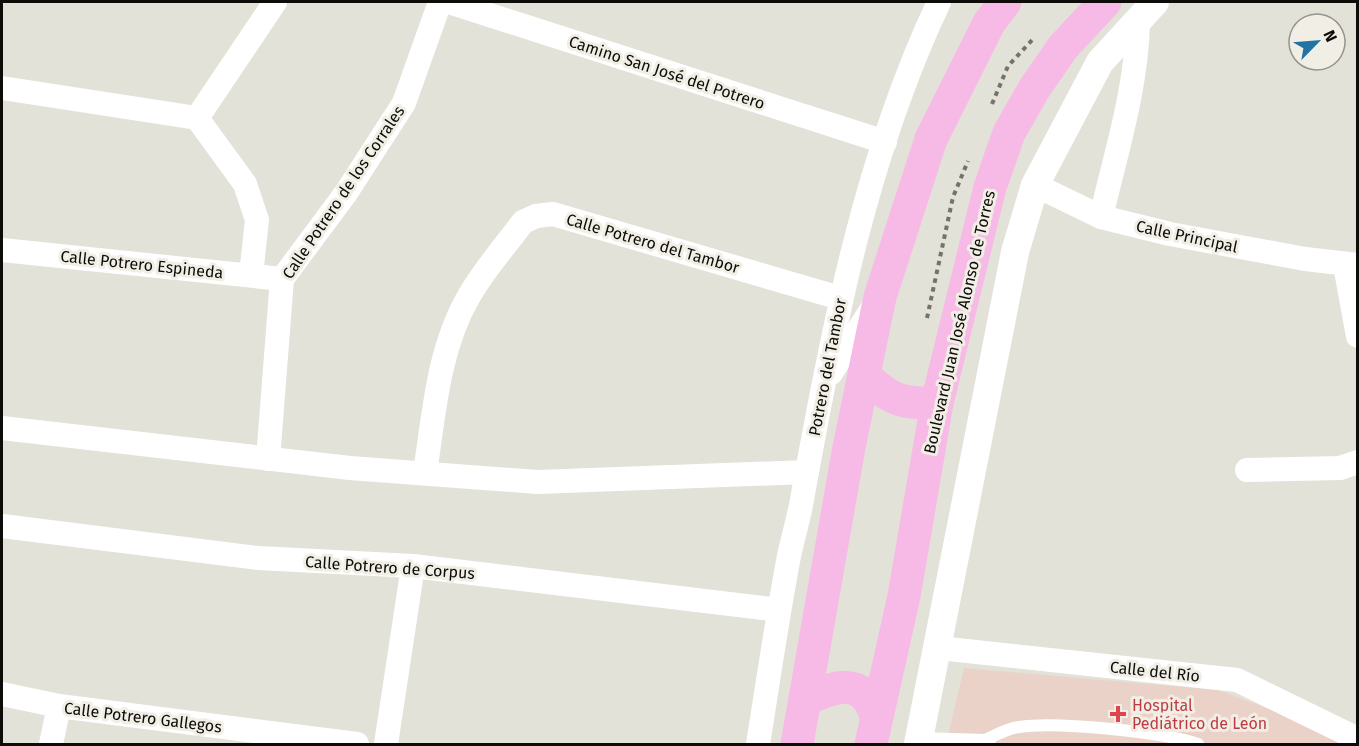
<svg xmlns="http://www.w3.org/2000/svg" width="1359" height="746" font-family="'Fira Sans',sans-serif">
	<rect width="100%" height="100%" fill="#e3e2d8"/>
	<path fill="#ead2c9" d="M964,668l254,22 133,49 -1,5h-404z"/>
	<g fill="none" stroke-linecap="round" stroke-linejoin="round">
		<g stroke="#73726b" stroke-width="4" stroke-dasharray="4.5 4.5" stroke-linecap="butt">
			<path d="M992,104l16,-38 26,-28"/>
			<path d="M927,318l26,-121 15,-36"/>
		</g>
		<g stroke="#fff" stroke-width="12">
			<path d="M919,738l66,2 5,4"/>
			<path d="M985,740c11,-5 23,-12 34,-13 38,-6 143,5 179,17"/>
		</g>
		<g stroke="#fff" stroke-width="24">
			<path d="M449,2l436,140"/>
			<path d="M2,88l195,30"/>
			<path d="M197,118l48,66 12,36 -6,55"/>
			<path d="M197,118l78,-116"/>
			<path d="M1035,185l66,32 69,17 135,25 53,6"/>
			<path d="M1101,217c15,-64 36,-130 37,-196"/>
			<path d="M2,250l280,29"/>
			<path d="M1345,265l13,71"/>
			<path d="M831,373l42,-66"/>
			<path d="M2,428l348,40 188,14 269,-10"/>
			<path d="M268,459l14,-180 64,-86 58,-90 36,-101"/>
			<path d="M1247,470l93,-2 18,-6"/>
			<path d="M425,473c9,-59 13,-124 44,-177 15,-26 36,-50 54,-74l13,-6 17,-2 287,84"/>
			<path d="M2,526l256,32 155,8 366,44"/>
			<path d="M939,648l298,32 121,59"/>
			<path d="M2,694l57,12 298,38"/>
			<path d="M51,744l8,-38"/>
			<path d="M386,744l27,-178"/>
			<path d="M758,744c10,-62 19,-125 31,-188 4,-20 11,-41 14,-62 30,-167 63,-338 136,-492"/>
		</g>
		<path stroke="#fff" stroke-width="28" d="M918,744l97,-492 20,-67 65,-123 55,-60"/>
		<g stroke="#f7bae7" stroke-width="33">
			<path d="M865,376c26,24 36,28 72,27"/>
			<path d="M805,700c30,-14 58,-25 71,16"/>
			<path d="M797,744l52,-297 31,-150 51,-158 58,-116 16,-21"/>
			<path d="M871,744l33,-148 33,-193 53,-216 19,-54 25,-44 29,-42 42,-45"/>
		</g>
	</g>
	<path fill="#e0444e" stroke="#f1efe5" stroke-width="2" d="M1115 705h6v6h6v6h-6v6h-6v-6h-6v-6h6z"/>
	<g text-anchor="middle" stroke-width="6" stroke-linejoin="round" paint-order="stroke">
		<g font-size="16" fill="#0d0c09" stroke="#f1efe5">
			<text transform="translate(667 72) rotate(18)" y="6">Camino San José del Potrero</text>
			<text transform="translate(343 192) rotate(-56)" y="6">Calle Potrero de los Corrales</text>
			<text transform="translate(1187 236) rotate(12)" y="6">Calle Principal</text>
			<text transform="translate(653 243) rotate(16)" y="6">Calle Potrero del Tambor</text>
			<text transform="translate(142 264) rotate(6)" y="6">Calle Potrero Espineda</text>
			<text transform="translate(959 322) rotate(-77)" y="6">Boulevard Juan José Alonso de Torres</text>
			<text transform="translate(827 367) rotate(-79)" y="6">Potrero del Tambor</text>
			<text transform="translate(390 567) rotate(4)" y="6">Calle Potrero de Corpus</text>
			<text transform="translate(1155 671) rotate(6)" y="6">Calle del Río</text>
			<text transform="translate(143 717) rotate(7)" y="6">Calle Potrero Gallegos</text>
		</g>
		<g font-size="16" fill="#be3a42" stroke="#f1efe5" text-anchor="start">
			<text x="1132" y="711">Hospital<tspan x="1132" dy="18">Pediátrico de León</tspan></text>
		</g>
	</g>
	<rect width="1359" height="746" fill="none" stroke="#0d0c09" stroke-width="6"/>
	<g transform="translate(1317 42) rotate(65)"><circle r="28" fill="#f1efe5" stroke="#96948d" stroke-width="1.5"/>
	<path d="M0-4.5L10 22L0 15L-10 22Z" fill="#2273a4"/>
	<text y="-9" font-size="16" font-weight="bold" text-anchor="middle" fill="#0d0c09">N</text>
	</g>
</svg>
